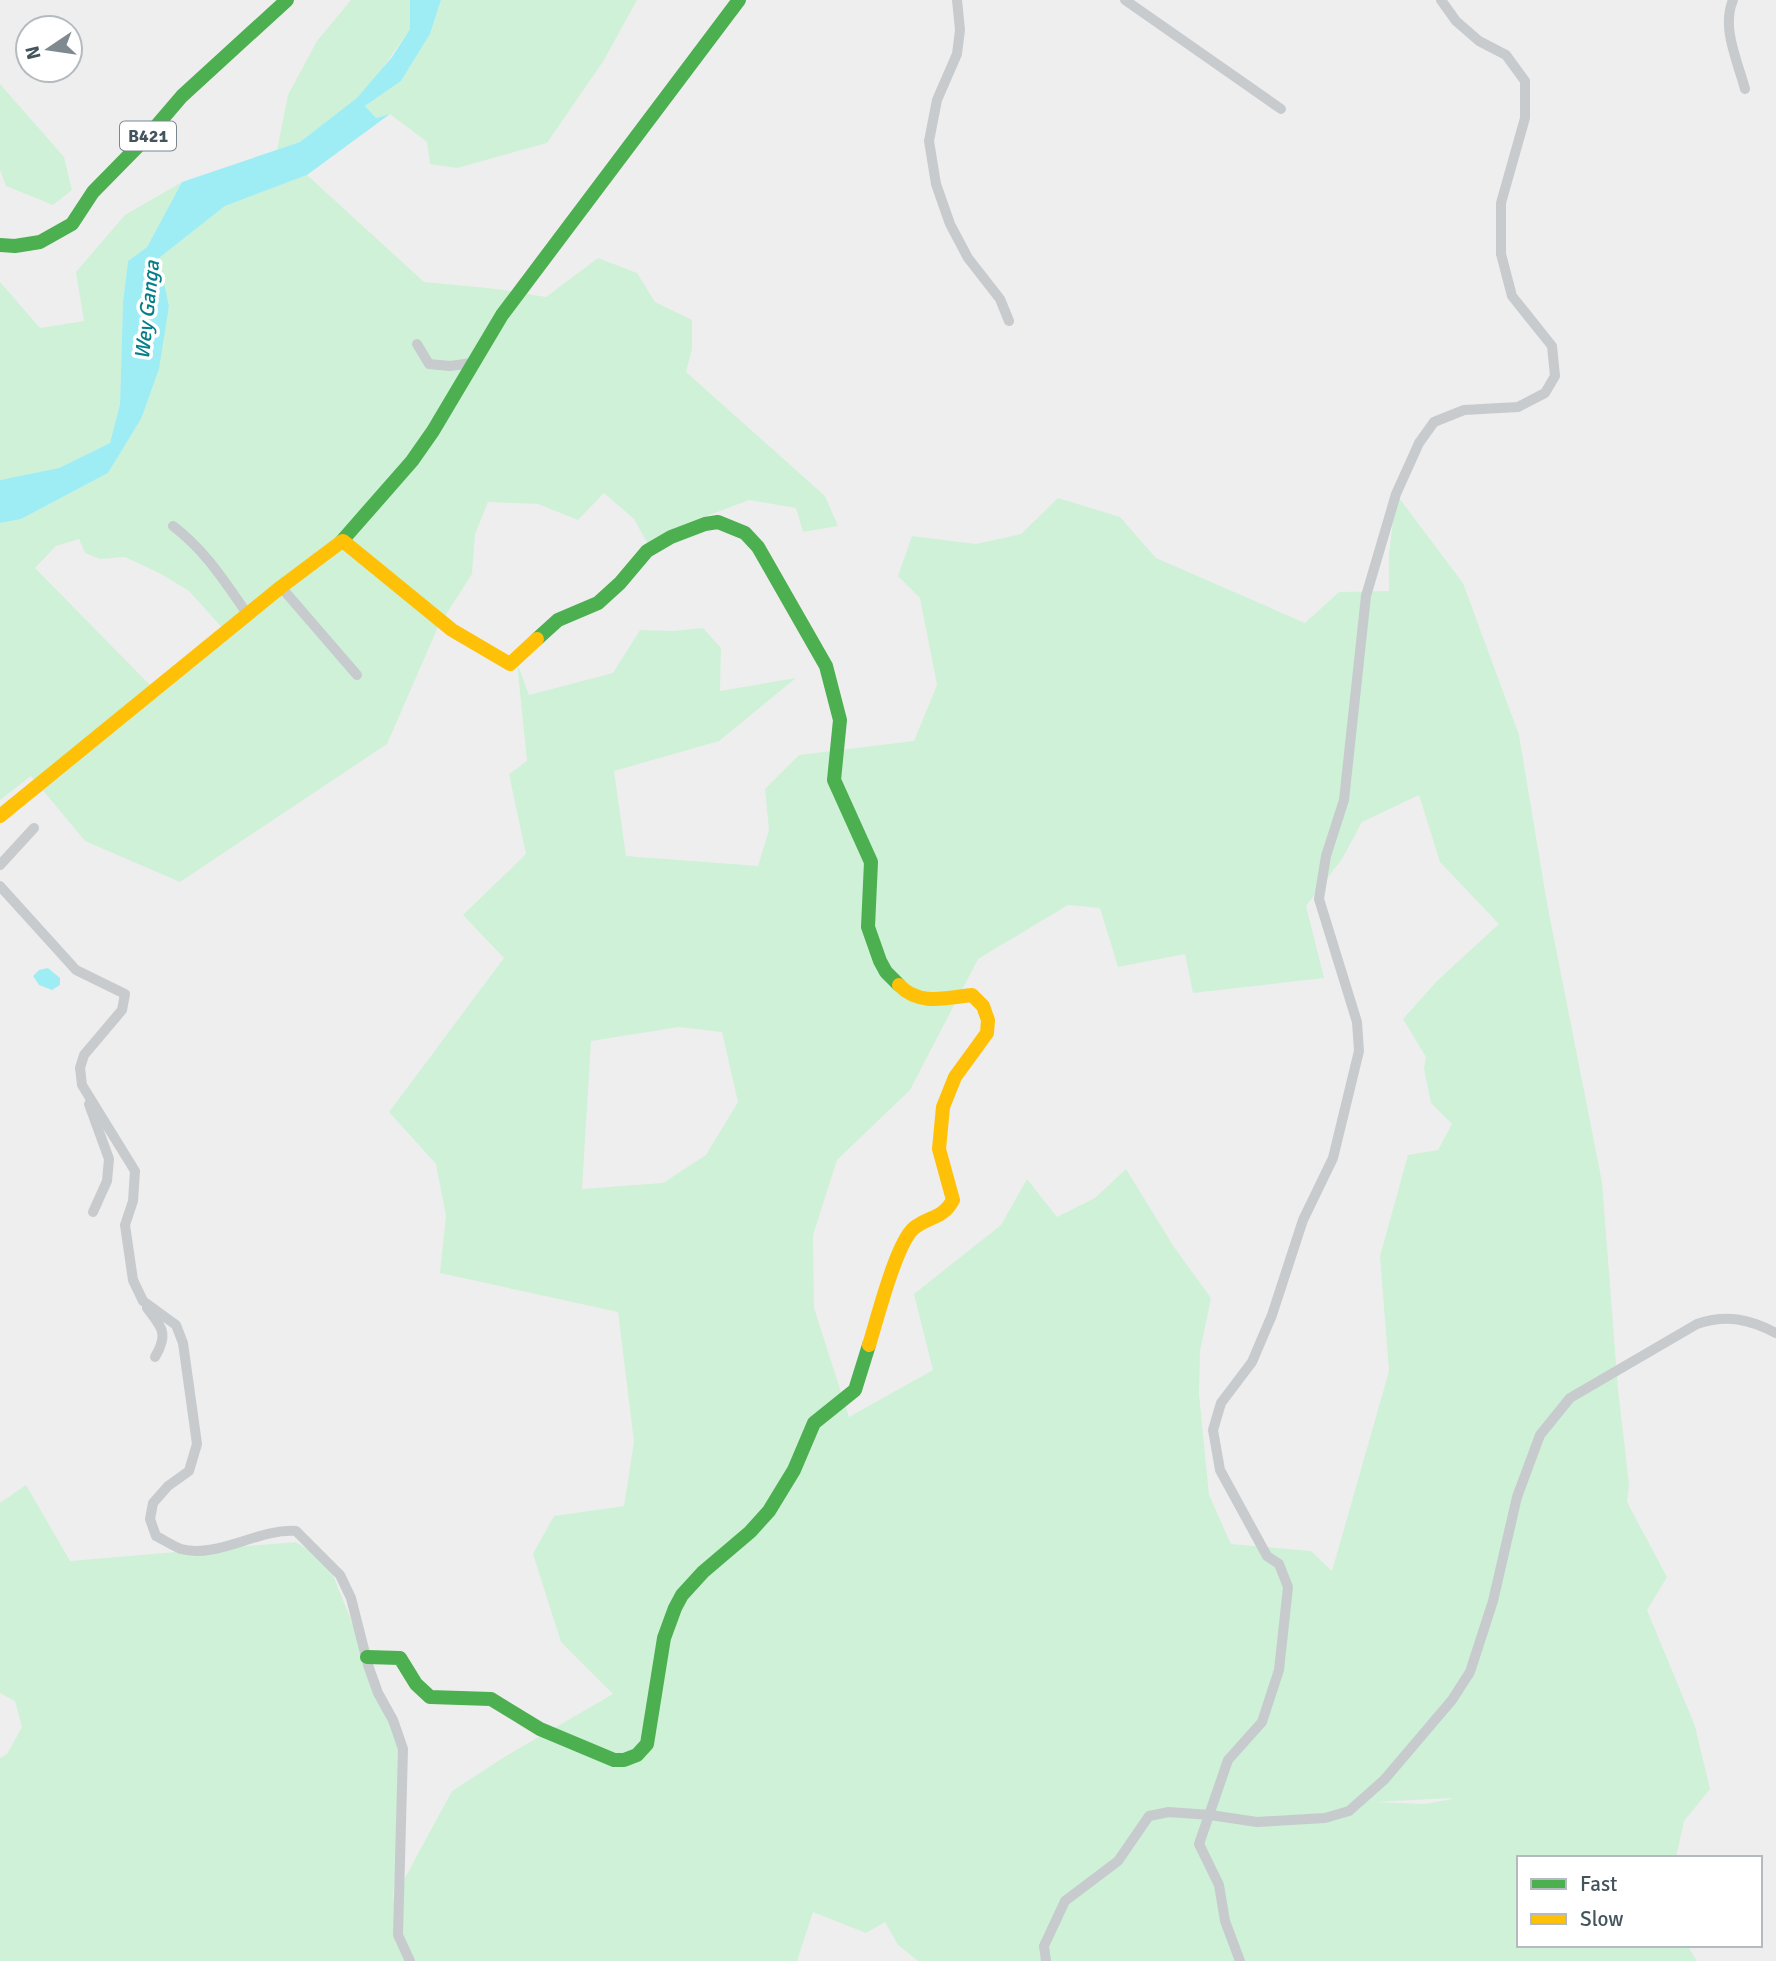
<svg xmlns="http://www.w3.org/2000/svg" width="1776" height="1961" font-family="Signika,sans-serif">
	<rect width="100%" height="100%" fill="#efeeee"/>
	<g fill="#cff1d8" fill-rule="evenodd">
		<path d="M351,0h59v29l-45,64 -65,49 -23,8 11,-55 29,-54z"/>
		<path d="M441,0h196l-33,60 -57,83 -90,25 -27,-4 -3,-22 -37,-28 -14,4 -11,-12 36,-25 29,-47z"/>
		<path d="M0,84l64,73 8,33 -19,15 -47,-19 -6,-16z"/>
		<path d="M307,175l117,107 73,7 49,8 52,-39 39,15 18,29 37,18v29l-6,23 139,124 13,30 -35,6 -7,-24 -47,-8 -74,28 -21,27 -20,-36 -30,-26 -26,27 -40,-16 -50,-2 -13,32 -3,40 -34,53 -51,117 -207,138 -95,-41 -54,-65 -31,24v-277l21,-4 87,-46 33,-54 28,-113 -10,-48 66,-52zM79,539l6,14 15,6 25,-2 38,18 26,16 37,41 -73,56 -118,-120 21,-22z"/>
		<path d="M182,182l-35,65 -19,14 -5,41 -3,102 -10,39 -53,26 -57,11v-198l40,46 44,-7 -8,-49 49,-57z"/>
		<path d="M1396,494l67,89 56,152 28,168 55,279 16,207 11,95 -2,18 40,75 -20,33 48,116 15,63 -26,32 -8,37h-157v87h168l10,16h-779l-20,-16 -13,-23 -19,11 -53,-21 -16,49h-797v-203l7,-4 15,-27 -7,-26 -15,-8v-190l26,-18 44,76 226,-19 32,21 75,186 -10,151 59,-109 54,-35 107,-62 -52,-52 -28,-88 21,-38 70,-10 10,-64 -16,-130 -178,-39 6,-57 -10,-52 -47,-52 115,-154 -41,-43 63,-61 -17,-80 18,-13 -10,-98 12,32 84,-22 27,-43 33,1 30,-3 18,20 -1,43 76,-13 -77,63 -105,30 12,85 132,10 11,-36 -4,-41 34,-34 115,-14 23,-56 -17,-87 -22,-22 14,-40 64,8 45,-10 37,-36 62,19 36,41 149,65 34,-31 50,-1v-36zM1419,795l21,67 59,62 -62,57 -34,38 23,38 -2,12 7,34 21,21 -14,26 -30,5 -28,101 9,115 -57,200 -21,-20 -80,-7 -22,-49 -10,-101 1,-43 11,-53 -37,-51 -48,-78 -31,29 -38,19 -30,-38 -26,46 -87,69 19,76 -84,47 -35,-109 -1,-73 24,-75 73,-70 68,-131 90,-54 32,3 18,59 67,-13 8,39 131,-15 -18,-72 36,-47 20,-37zM679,1027l43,5 16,70 -32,53 -43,28 -81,6 9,-148zM1452,1799l-27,5 -51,-2 77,-4z"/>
	</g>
	<g fill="#9fedf4">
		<path d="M410,0h31l-11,34 -29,47 -36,25 11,12 14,-4 -83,61 -82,31 -66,52 10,48 -10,63 -18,50 -33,54 -87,46 -21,4v-43l59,-12 51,-25 10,-39 3,-102 5,-41 19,-14 35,-65 118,-40 57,-44 35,-41 18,-28z"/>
		<path d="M48,968l12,10v7l-8,5 -13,-5 -6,-9 6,-6z"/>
	</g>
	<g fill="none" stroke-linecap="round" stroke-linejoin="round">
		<g stroke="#c7cbcd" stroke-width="10">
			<path d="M957,0l3,30 -3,24 -20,46 -8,41 7,43 14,40 18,34 32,41 9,22"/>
			<path d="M1125,0l156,109"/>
			<path d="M1733,0c-12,28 5,62 12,89"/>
			<path d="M417,344l12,20 21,2 22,-3"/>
			<path d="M173,526c32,24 52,56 75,89"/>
			<path d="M281,587l76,88"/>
			<path d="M0,865l34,-37"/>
			<path d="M0,886l76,84 49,24 -3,16 -38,45 -4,13 2,17 53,86 -2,30 -8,24 8,55 10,21 33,24 7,18 14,101 -8,27 -21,15 -15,17 -3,16 6,17c8,4 17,10 25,13 36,10 78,-21 115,-18l44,44 11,23 17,67 10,28 15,27 10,29 -5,186 12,26"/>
			<path d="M89,1104l20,55 -2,22 -14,31"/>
			<path d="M147,1308c15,20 22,25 8,49"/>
			<path d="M1046,1961l-2,-15 21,-45 53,-40 31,-45 20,-4 41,3 47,7 68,-4 24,-7 35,-31 68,-80 18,-28 23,-71 24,-104 23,-62 30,-37 127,-74c30,-10 52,-5 79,9"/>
			<path d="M1240,1961l-15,-40 -6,-36 -20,-41 29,-84 34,-38 17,-52 9,-83 -9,-23 -12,-8 -47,-86 -7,-40 8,-27 31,-41 20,-47 31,-95 30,-62 26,-107 -2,-29 -38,-123 7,-43 18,-56 22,-204 30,-102 23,-51 15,-21 30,-12 54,-3 27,-14 10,-17 -3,-30 -40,-50 -11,-42v-51l24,-85v-37l-19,-26 -27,-14 -23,-20 -15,-21"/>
		</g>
		<g stroke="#4caf50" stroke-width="14">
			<path d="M0,245l15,1 25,-4 32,-18 21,-32 53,-54 36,-42 105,-96"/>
			<path d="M341,542l71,-81 21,-30 69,-116 237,-315"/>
			<path d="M537,639l21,-19 40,-17 22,-20 27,-32 24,-14 34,-13 13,-2 27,11 13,14 68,119 14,54 -6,60 37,82 -3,65 12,34 6,11 13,13"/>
			<path d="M367,1657l33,1 16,26 14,13 61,2 49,30 74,31h10l13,-5 10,-11 17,-106 11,-30 7,-13 21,-23 47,-40 19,-21 25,-41 20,-47 41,-33 14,-45"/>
		</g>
		<g stroke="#ffc107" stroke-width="14">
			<path d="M343,541l109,89 58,34 27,-25"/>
			<path d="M0,816l281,-229 60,-45"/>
			<path d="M869,1345c8,-25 27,-102 45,-117 15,-12 29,-9 39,-28l-14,-51 4,-42 12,-30 32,-44 1,-13 -5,-14 -11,-11c-26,3 -53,11 -73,-10"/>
		</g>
	</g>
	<g text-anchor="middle" stroke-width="7" stroke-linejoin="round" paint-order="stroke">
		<rect fill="#fff" stroke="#7b878e" stroke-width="2" x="120" y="121.5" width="56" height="29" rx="5"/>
		<g font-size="18" font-weight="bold" fill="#43545d">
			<text x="148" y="142">B421</text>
		</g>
		<g font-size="21" font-style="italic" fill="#047f8a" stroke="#fff">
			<text transform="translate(147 310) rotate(-84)" y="7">Wey Ganga</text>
		</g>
	</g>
	<rect x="1517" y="1856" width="245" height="91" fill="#ffffff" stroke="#b4bbbe" stroke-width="2"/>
	<rect x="1531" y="1879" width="35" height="10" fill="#4caf50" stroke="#b4bbbe" stroke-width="2"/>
	<text x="1580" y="1891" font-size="21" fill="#43545d">Fast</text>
	<rect x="1531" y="1914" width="35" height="10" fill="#ffc107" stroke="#b4bbbe" stroke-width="2"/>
	<text x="1580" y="1926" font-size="21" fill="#43545d">Slow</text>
	<g transform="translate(49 49) rotate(257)"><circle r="33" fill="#ffffff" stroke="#b4bbbe" stroke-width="2"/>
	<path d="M0-5L12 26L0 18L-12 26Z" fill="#7f8a90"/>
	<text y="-10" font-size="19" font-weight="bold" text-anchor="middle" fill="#43545d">N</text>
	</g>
</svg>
